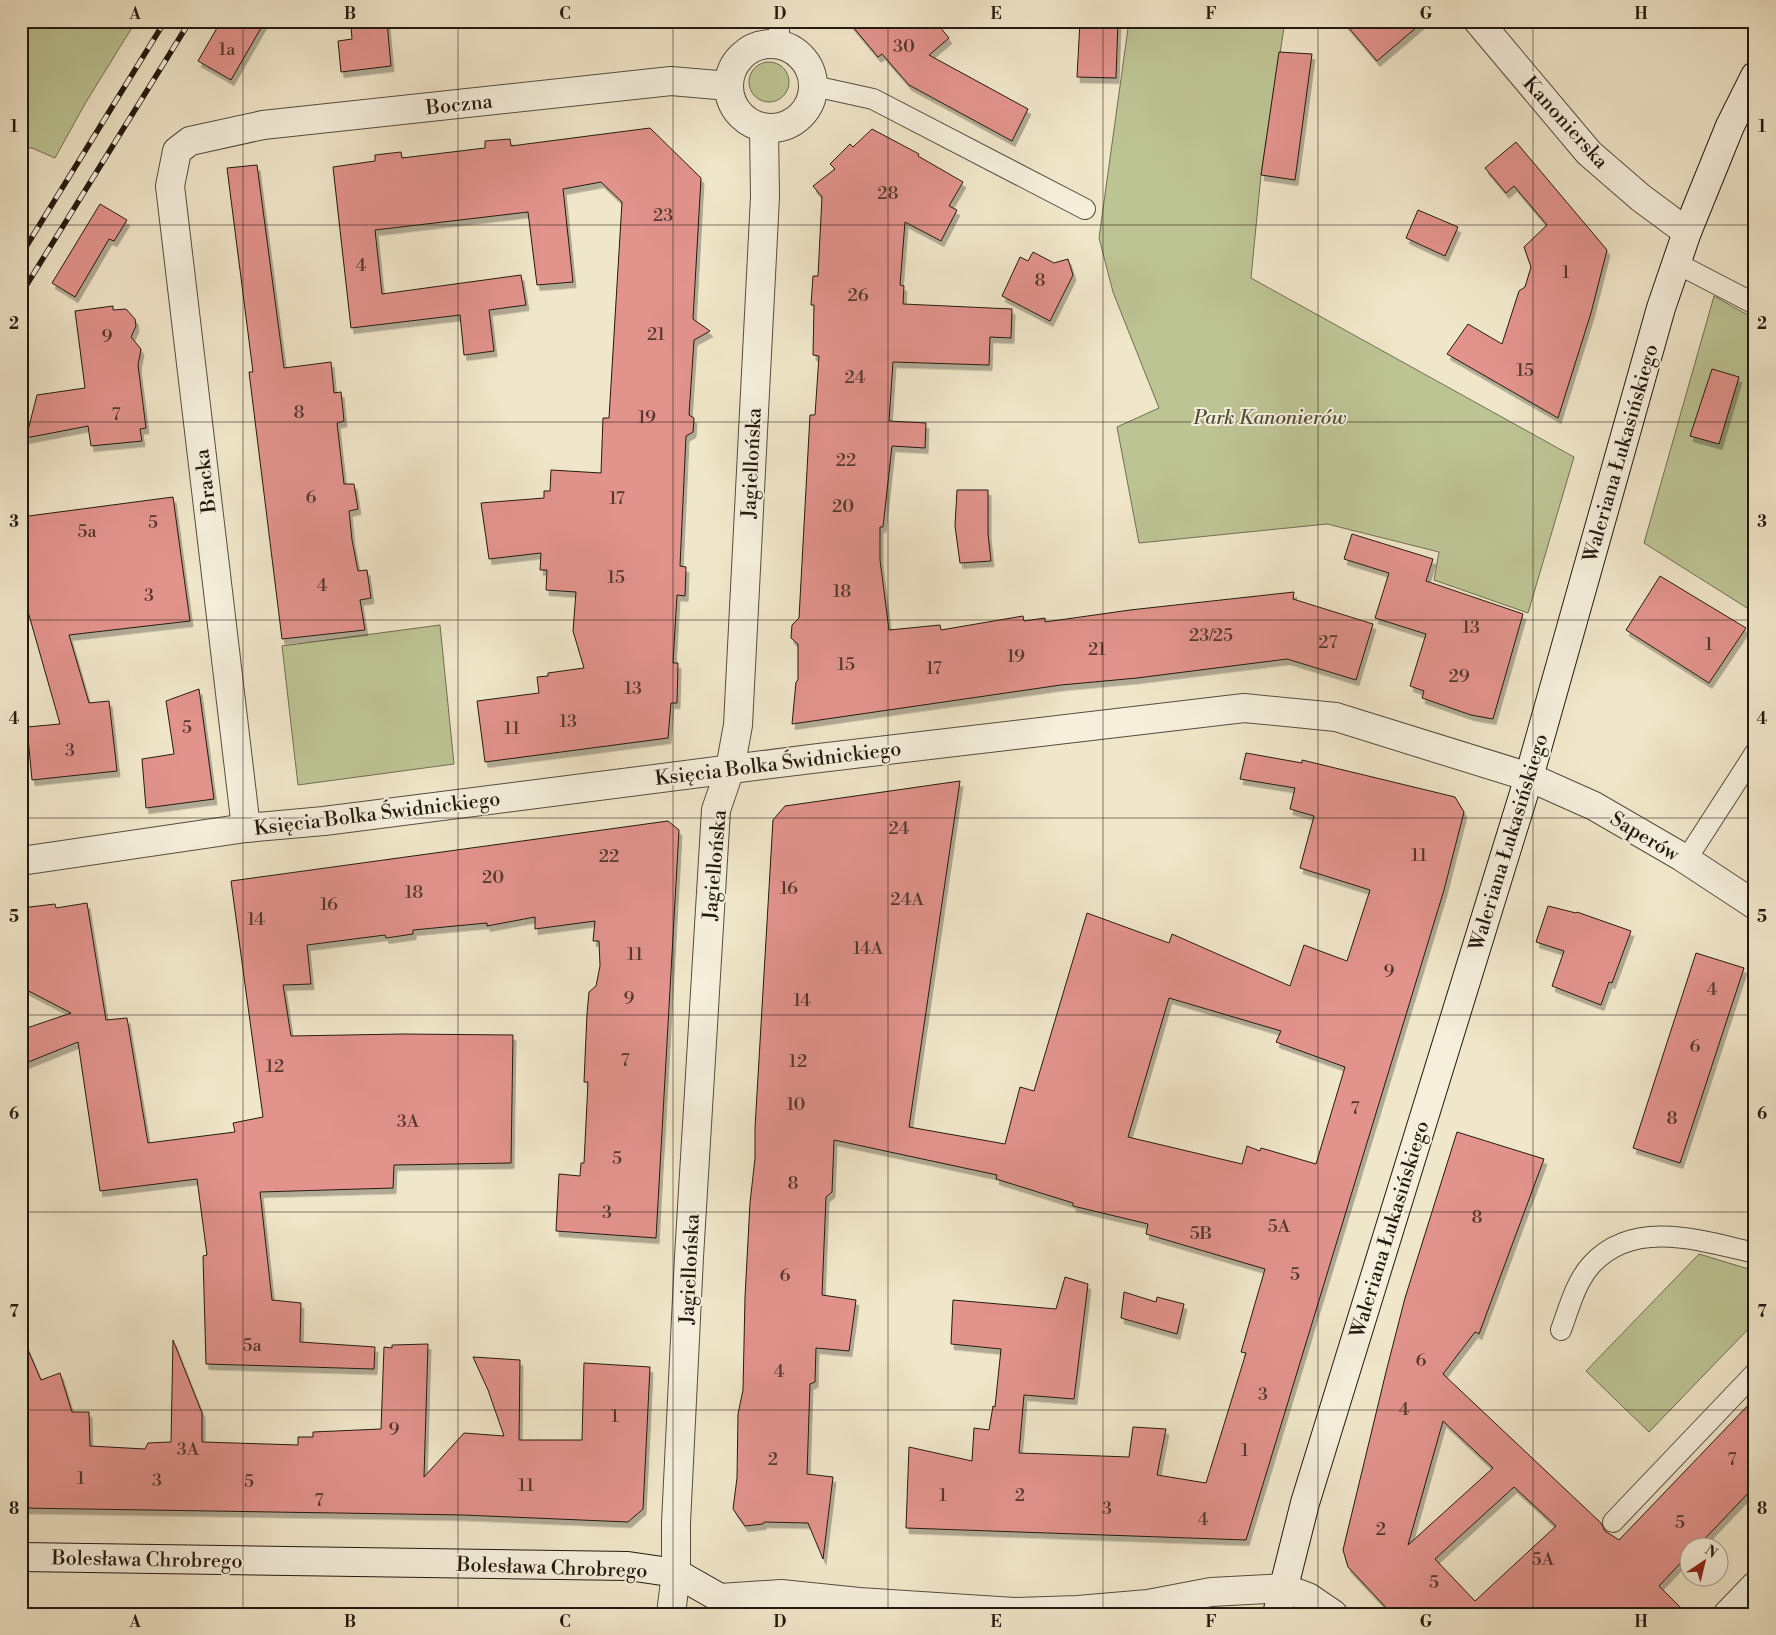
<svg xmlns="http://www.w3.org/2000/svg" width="1776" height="1635" font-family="'Libre Bodoni',serif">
	<defs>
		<filter id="shadow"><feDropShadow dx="3" dy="5.5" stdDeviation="0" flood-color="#0004"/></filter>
	</defs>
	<rect width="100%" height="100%" fill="#f0e6c9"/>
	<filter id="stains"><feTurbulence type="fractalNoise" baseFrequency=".004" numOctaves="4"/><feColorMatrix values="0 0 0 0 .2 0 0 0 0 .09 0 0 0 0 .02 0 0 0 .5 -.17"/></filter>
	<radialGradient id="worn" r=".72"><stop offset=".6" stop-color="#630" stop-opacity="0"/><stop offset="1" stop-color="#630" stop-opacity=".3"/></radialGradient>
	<g fill="#bdc494" stroke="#706f52">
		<path d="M21,21h115l-50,81 -31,56 -23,-10h-11z"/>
		<path d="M1129,21h156l-24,154 -10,103 323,179 -46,156 -94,-33 5,-28 -112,-28 -188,19 -22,-116 42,-19 -46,-116 -14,-54z"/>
		<circle cx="769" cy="82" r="20"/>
		<path d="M1714,296l41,23v294l-111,-70z"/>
		<path d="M440,625l14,139 -156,21 -16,-139z"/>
		<path d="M1699,1254l56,17v51l-106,110 -63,-61z"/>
	</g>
	<g fill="#e2938c" stroke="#241a10" fill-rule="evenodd" filter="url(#shadow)">
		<path d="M221,21h44l-34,59 -33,-19z"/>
		<path d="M848,21h87l14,17 -20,17 99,54 -16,32 -103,-56 -27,-31 -4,3z"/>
		<path d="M1080,21h38l-2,57 -39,-1z"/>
		<path d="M1343,21h81l-47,40z"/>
		<path d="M387,22l4,44 -50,6 -3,-31 14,-2 -1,-13z"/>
		<path d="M1279,52l33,2 -17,126 -34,-5z"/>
		<path d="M650,128l51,50 -8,141 17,12 -16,9 -5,75 5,3 -1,14 -7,4 -6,130 6,1 -1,29 -8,-1 -4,68h5l-1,40h-6l-3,35 -183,24 -8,-61 62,-8 -2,-16 11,-1v-3l36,-5 -11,-37 3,-39 -30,-2 1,-20h-7l1,-17 -52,6 -8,-56 63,-5v-7h6l1,-21 50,3 2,-55h6l13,-216 -21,-20 -38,7 10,93 -36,3 -9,-73 -153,18 7,64 139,-19 5,30 -37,5 5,41 -30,4 -4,-40 -109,13 -18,-161 42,-6v-6l26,-3 1,6 83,-10v-7l25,-2 1,7z"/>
		<path d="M872,129l47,25 -1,2 45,26 -14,24 8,4 -16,31 -36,-19 -5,63 4,1 -1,18 109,5 -1,29 -21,-1 -1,28 -96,-3 -4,59 37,2 -1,25 -33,-2 -9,81h-3v33l9,70 51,-5 1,5 82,-14 1,5 21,-3v4l85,-12 164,-18 -1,7 80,25 -17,56 -69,-21 -150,19 -76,7 -269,39 4,-42 2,-2v-36l-7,-6 1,-13 7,-7 11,-203h5l4,-59 -6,-1 1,-50h-3l2,-29h5l4,-79 -9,-11 22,-17 -5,-5 20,-20 3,3z"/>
		<path d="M1516,142l91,108 -16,63 -33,105 -111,-64 21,-30 34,20 17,-53 6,-4 6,-20 -7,-20 23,-22 -33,-39 -8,7 -21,-25z"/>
		<path d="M257,165l27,203 47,-6 3,31 7,-1 3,29 -7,2 7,61h10l4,25 -9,2 3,29 6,31 9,-1 4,28 -11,2 5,30 -83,9 -33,-267h4l-26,-204z"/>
		<path d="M100,204l27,16 -13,21 -5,-2 -34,58 -23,-14z"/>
		<path d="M1418,210l40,17 -13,29 -39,-18z"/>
		<path d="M1033,252l21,11 14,-4 5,16 -23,46 -48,-25 18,-39 8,4z"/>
		<path d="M113,306v4l13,-1 9,10 1,7 -5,11 10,12 -3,16 8,63 -6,1 2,12 -51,5 -3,-20 -62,12 11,-43 48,-7 -10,-77z"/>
		<path d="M1712,369l27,8 -20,67 -29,-8z"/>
		<path d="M957,490h31v44l3,27 -31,2 -5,-37z"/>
		<path d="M173,497l17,124 -121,14 20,68 20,-2 8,70 -85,9 -5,-53 33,-3 -39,-137v-70z"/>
		<path d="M1352,534l81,25 -7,22 97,33 -30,105 -22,-4 -49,-17 2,-7 -14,-5 16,-52 -51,-16 14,-45 -45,-14z"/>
		<path d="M1660,576l86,52 -37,55 -83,-53z"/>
		<path d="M199,689l15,110 -68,9 -4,-49 32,-5 -8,-53z"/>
		<path d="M1246,753l56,10v-3l153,37 9,15 -20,78 -198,650 -340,-12 3,-81 63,14 2,-33 15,2 4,-24 2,1 6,-58 -50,-5 2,-44 103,9 9,-32 23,7 -14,115 -50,-4 -5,58 110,4 4,-30 33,2 -9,46 49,8 40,-130 -5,-1 24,-83 -119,-35 2,-10 -75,-18v-3l-77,-24 1,-4 -163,-35 -2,52 -6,5 -4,98 34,5 -7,51 -33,-3 -1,34 -5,2 -3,90 26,3 -10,82 -15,-36 -44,-1 -1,2 -18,2 -12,-17 4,-31 1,-64 5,-24 2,-93 5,-94 5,-45v-30l18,-308 12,-14 175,-25 -51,346 96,17 15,-57 14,4 53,-178 82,30 3,-9 118,52 14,-41 43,16 23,-71 -70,-22 14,-52 -24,-7 5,-21 -55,-9zM1169,998l112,33 -5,11 69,25 -29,97 -55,-16 -1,3 -13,-5 -5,18 -114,-27z"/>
		<path d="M668,821l11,9 -23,408 -100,-7 3,-57 21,2 1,-13h3l4,-81h-4l3,-68 2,-22 7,-6 4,-20 -1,-25h-6l2,-20 -60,8v-12l-48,9v-3l-74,7v4l-27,4 -1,-3 -78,10 4,39 -28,1 8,51 111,-2 111,1 -2,128 -117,2 -1,23 -133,4 12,108 29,3 -1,39 75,5 -1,22 -168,-5 -3,-108 4,-1 -10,-76 -97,12 -22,-149 -57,23v-35l50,-17 -50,-26v-79l34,-4 1,4 31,-5 19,117 21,-2 21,125 87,-11 -2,-9 30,-6 -32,-236z"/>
		<path d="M1548,906l28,7 1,-1 54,19 -19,52 -3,-1 -8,23 -49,-19 12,-35 -28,-9z"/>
		<path d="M1696,953l48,15 -64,195 -47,-15z"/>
		<path d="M1457,1132l87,27 -65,175 -4,-2 -32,42 158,149 4,8 14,9 136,-142v88l-59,62h-8v7l-29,31 28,28h-295l-44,-47 -5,-17 43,-178 19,-74zM1443,1421l50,47 -85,77zM1514,1487l42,39 -81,75 -40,-42z"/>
		<path d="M1124,1292l32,10 1,-5 27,7 -7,30 -56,-16z"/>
		<path d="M21,1334l20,46 19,-7 12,39h17l1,34 55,3 3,-6 23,-1 2,-102 29,73v29l96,3v-8h15v-5l68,-3 3,-82 8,1v-3l36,-1 -4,133 40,-44 40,3 -16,-46 -15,-33 47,3 -1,80h63l2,-77 66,4 -7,142 -15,13 -165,-7 -442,-7z"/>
	</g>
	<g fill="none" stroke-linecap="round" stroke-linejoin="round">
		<g stroke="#574d3e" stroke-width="22">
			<g id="lane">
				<path d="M779,44v-23"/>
				<path d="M814,86l59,13 212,110"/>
				<path d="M1676,263l79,41"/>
				<path d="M1686,860l69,-107"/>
				<path d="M1561,1330c8,-22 15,-49 31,-66 43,-46 110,-23 163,-11"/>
				<path d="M1613,1522l142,-149"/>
			</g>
		</g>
		<g stroke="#574d3e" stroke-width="30">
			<g id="street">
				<path d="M1478,21l111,132 52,45 46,34"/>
				<circle cx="771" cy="86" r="42"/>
				<path d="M246,828l-76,-642 7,-35 13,-10 73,-16 408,-44 58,5"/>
				<path d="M21,861l225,-33 78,-7 487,-62 433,-51 92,9 193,60 65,29 88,51 73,48"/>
				<path d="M720,1598l61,-4 78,8 155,10 64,-2 70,-6 63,-12 73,-4 24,9 25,17"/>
				<path d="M671,1614l5,-41v-50l13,-266 27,-447 14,-41 8,-44 27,-528 -1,-69"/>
				<path d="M1728,1614l27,-28"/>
			</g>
		</g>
		<g stroke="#241a10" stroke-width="30">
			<g id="secondary">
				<path d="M21,1557l607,9 48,7 44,25 17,16"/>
				<path d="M1277,1614l28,-111 224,-726 132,-469 26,-76 43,-106 25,-50"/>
			</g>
		</g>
		<use href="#lane" stroke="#f5efdc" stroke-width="20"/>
		<use href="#street" stroke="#f5efdc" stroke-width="28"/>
		<use href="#secondary" stroke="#f5efdc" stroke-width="28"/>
		<g stroke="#241a10" stroke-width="5.5">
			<g id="rail">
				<path d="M21,255l144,-234"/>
				<path d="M21,294l169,-273"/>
			</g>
		</g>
		<use href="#rail" stroke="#f5efdc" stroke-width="4" stroke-dasharray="11" stroke-linecap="butt"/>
	</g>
	<path fill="none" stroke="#241a10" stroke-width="1" stroke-opacity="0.55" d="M243,21v1593M458,21v1593M673,21v1593M888,21v1593M1103,21v1593M1318,21v1593M1533,21v1593M21,225h1734M21,422h1734M21,620h1734M21,818h1734M21,1015h1734M21,1212h1734M21,1410h1734"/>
	<g text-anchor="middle" stroke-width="4" stroke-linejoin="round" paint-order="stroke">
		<g font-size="18" fill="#54382f">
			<text x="904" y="52">30</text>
			<text x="227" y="55">1a</text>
			<text x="888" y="199">28</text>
			<text x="663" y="221">23</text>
			<text x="361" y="271">4</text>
			<text x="1566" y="278">1</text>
			<text x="1040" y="286">8</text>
			<text x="858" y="301">26</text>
			<text x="656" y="340">21</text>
			<text x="107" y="342">9</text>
			<text x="1525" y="376">15</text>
			<text x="855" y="383">24</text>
			<text x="299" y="418">8</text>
			<text x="116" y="420">7</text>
			<text x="647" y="423">19</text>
			<text x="846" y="466">22</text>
			<text x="311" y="503">6</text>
			<text x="617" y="504">17</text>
			<text x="843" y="512">20</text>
			<text x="153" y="528">5</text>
			<text x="87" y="537">5a</text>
			<text x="616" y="583">15</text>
			<text x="322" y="591">4</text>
			<text x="842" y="597">18</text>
			<text x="149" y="601">3</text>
			<text x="1471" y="633">13</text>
			<text x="1211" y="641">23/25</text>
			<text x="1328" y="648">27</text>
			<text x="1709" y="650">1</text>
			<text x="1097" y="655">21</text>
			<text x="1016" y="662">19</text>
			<text x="846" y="670">15</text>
			<text x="934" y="674">17</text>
			<text x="1459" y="682">29</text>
			<text x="633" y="694">13</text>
			<text x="568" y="727">13</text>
			<text x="187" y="733">5</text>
			<text x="512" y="734">11</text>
			<text x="70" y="756">3</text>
			<text x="899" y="834">24</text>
			<text x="1419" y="861">11</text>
			<text x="609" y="862">22</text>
			<text x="493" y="883">20</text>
			<text x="789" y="894">16</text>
			<text x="414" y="898">18</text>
			<text x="907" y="905">24A</text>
			<text x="329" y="910">16</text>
			<text x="256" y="925">14</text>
			<text x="868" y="954">14A</text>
			<text x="635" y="960">11</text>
			<text x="1389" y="977">9</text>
			<text x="1712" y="995">4</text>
			<text x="629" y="1004">9</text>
			<text x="802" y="1006">14</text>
			<text x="1695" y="1052">6</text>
			<text x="625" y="1066">7</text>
			<text x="798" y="1067">12</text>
			<text x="275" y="1072">12</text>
			<text x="796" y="1110">10</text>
			<text x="1355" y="1114">7</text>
			<text x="1672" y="1124">8</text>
			<text x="408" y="1127">3A</text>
			<text x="617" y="1164">5</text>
			<text x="793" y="1189">8</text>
			<text x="607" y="1218">3</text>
			<text x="1477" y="1223">8</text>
			<text x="1279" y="1232">5A</text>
			<text x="1201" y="1239">5B</text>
			<text x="1295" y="1280">5</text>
			<text x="785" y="1281">6</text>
			<text x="252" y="1351">5a</text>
			<text x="1421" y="1366">6</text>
			<text x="779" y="1377">4</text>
			<text x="1263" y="1400">3</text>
			<text x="1404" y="1415">4</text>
			<text x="615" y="1422">1</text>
			<text x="394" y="1435">9</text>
			<text x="188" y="1455">3A</text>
			<text x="1245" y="1456">1</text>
			<text x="773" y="1465">2</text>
			<text x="1732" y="1465">7</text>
			<text x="81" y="1484">1</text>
			<text x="157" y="1486">3</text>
			<text x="249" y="1487">5</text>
			<text x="526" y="1491">11</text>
			<text x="943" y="1501">1</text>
			<text x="1020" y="1501">2</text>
			<text x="319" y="1506">7</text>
			<text x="1107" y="1514">3</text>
			<text x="1203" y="1525">4</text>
			<text x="1680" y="1528">5</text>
			<text x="1381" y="1535">2</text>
			<text x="1543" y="1565">5A</text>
			<text x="1434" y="1588">5</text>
		</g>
		<g font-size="20" fill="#241a10" stroke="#f5efdc">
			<text transform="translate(459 104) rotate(-6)" y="7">Boczna</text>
			<text transform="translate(1566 122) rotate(48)" y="7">Kanonierska</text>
			<text transform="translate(1620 453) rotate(-74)" y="7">Waleriana Łukasińskiego</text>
			<text transform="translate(751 463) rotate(-87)" y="7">Jagiellońska</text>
			<text transform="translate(205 481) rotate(-97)" y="7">Bracka</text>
			<text transform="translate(778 763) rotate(-7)" y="7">Księcia Bolka Świdnickiego</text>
			<text transform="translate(377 813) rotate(-7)" y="7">Księcia Bolka Świdnickiego</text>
			<text transform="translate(1645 836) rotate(31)" y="7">Saperów</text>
			<text transform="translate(1508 842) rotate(-73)" y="7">Waleriana Łukasińskiego</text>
			<text transform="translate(714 865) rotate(-85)" y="7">Jagiellońska</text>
			<text transform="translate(1389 1229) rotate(-73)" y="7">Waleriana Łukasińskiego</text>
			<text transform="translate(689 1269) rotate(-87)" y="7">Jagiellońska</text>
			<text transform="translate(147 1559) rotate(1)" y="7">Bolesława Chrobrego</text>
			<text transform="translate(552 1567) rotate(2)" y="7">Bolesława Chrobrego</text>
		</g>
		<g font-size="20" font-style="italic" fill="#524d38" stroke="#f5efdc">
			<text x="1270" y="424">Park Kanonierów</text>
		</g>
	</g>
	<rect width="1776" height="1635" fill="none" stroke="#f0e6c9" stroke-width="55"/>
	<g transform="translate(1704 1562) rotate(35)"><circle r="24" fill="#f5efdc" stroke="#a19a8a"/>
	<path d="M0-4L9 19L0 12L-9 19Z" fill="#8f2418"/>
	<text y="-8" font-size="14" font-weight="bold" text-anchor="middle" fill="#241a10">N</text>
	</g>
	<rect x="28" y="28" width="1720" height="1580" fill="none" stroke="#241a10" stroke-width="2"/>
	<g font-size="16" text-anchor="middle" font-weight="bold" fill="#241a10">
		<text x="135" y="19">A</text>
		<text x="350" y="19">B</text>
		<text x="565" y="19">C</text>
		<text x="780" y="19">D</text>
		<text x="996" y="19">E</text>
		<text x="1211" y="19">F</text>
		<text x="1426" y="19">G</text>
		<text x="1641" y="19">H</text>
		<text x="14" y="132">1</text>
		<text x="1762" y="132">1</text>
		<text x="14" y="329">2</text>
		<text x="1762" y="329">2</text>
		<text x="14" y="527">3</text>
		<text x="1762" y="527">3</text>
		<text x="14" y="724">4</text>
		<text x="1762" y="724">4</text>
		<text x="14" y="922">5</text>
		<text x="1762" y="922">5</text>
		<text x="14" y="1119">6</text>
		<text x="1762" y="1119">6</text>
		<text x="14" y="1317">7</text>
		<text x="1762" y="1317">7</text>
		<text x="14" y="1514">8</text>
		<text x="1762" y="1514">8</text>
		<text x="135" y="1627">A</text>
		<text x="350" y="1627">B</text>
		<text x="565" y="1627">C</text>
		<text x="780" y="1627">D</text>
		<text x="996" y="1627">E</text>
		<text x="1211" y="1627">F</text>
		<text x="1426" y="1627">G</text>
		<text x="1641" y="1627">H</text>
	</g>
	<rect width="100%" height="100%" filter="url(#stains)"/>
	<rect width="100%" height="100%" fill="url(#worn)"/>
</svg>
